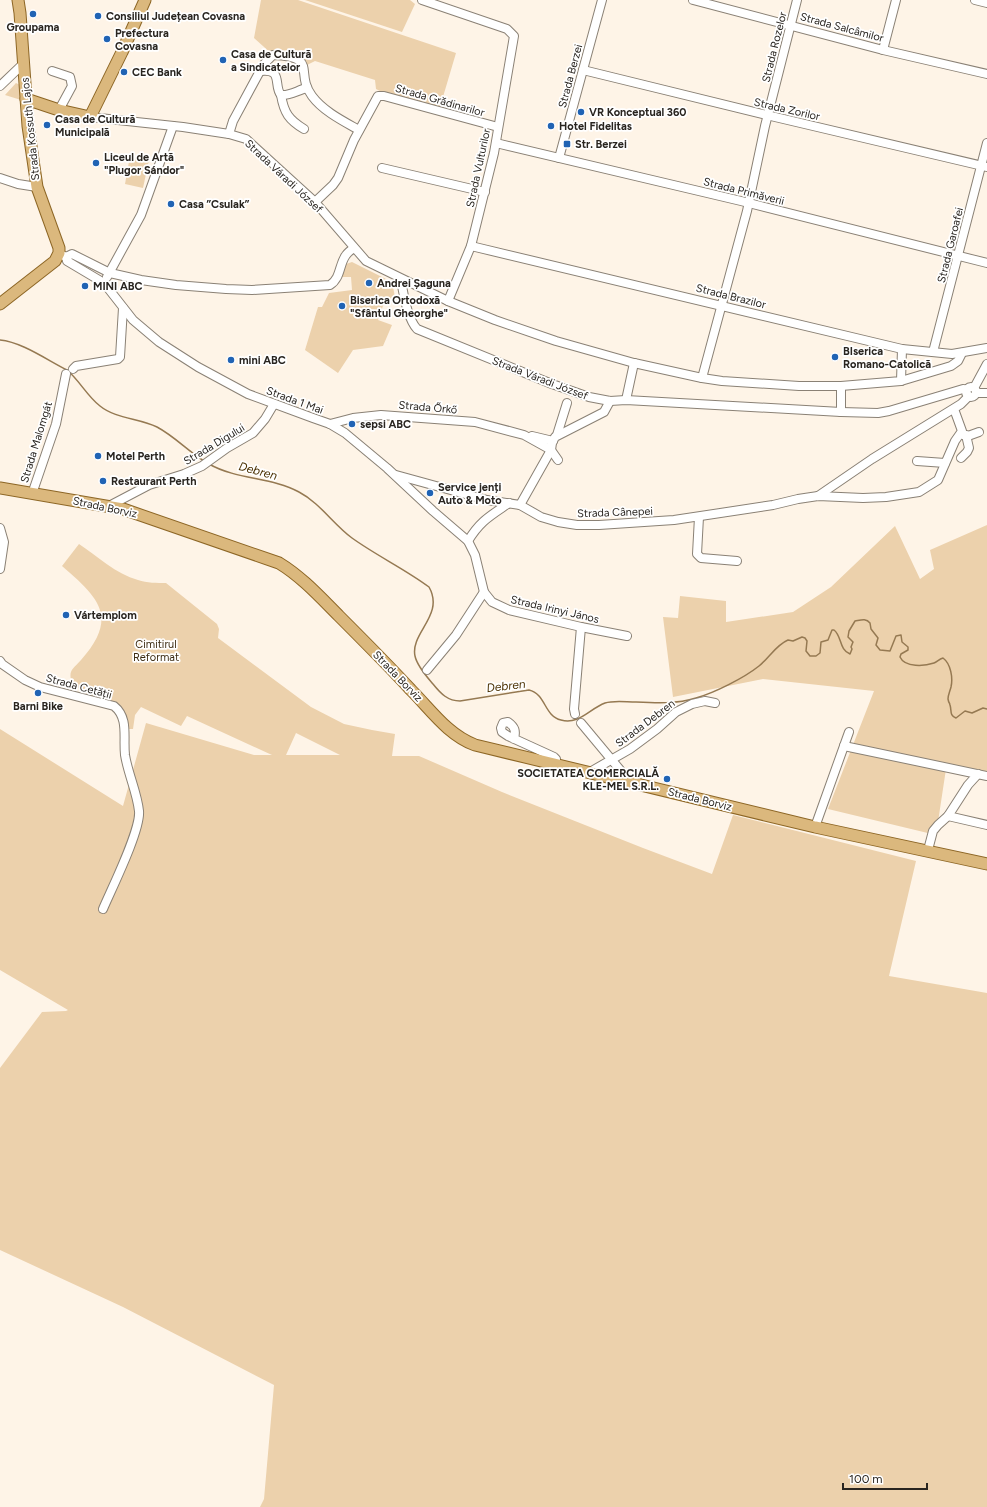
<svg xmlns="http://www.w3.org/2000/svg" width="987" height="1507" font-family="Figtree,sans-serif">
	<rect width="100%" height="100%" fill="#fef4e7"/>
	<g fill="#ecd1ac" fill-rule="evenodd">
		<path d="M261,0h37l158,53 -16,54 -60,-16 -4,-2 -1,-9 -60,-19 -12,6 -14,-11 -16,-1 -19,-17z"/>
		<path d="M305,0h105l5,4 -13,28z"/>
		<path d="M16,83l4,2 1,15 -16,-5z"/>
		<path d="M130,156l19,4 -6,28 -18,-4z"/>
		<path d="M352,262l40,20 4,20 -11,-2 -7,20 14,5 -9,21 -30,4 -15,23 -33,-23 13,-43h4l7,-14 23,-3 -1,-13h-10l5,-13z"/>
		<path d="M987,525v255l-41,-11 -10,66 -108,-26 46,-118 -111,-12 -90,18 -10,-80 15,1 2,-22 46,5v21l67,-10 38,-25 64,-61 25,53 14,-10 -4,-19z"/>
		<path d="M79,544c18,12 37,30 59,36 9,3 19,3 28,3l51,41 2,5 -1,9 93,69 33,17 28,6 23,4 -3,22h27l83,36 141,56 69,26 21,-59 183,46 -27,115 98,17v514h-727l4,-8 10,-114 -151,-78 -123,-57v-182l42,-56 24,-1 2,-1 -68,-40v-241l123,77 23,-83 108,32h18l-85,-39 -6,10 -40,-19 -6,8 -2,14h-8l-1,-12 -52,-33c-4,-14 0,-14 9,-24 38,-43 18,-62 -19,-94zM296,733l44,22h-54z"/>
	</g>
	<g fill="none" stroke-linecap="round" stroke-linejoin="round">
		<g stroke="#957952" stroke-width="1.5">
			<path d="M0,340c22,2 47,20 67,30 13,11 20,26 33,36 16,13 39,12 57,21 17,9 31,24 47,34"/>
			<path d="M209,464c28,16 63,13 90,28 21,11 34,32 53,46 25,18 53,31 77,49 16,28 -19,46 -14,69 2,10 12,21 18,28 8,10 15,17 27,17l69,-11c17,4 15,26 32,30 18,5 28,-11 44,-17 9,-3 21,-1 31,-1 20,1 41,2 60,-4 18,-5 48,-20 63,-32 10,-8 17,-21 29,-26l5,1 9,-4 3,1 2,3 -1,10 4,5h6l4,-3 1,-11 7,-2 4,-10h2c8,6 5,20 16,24l2,-5 -1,-2 2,-5 -5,-5 1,-6 6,-10c6,-1 11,-3 15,2l1,6 7,9 -2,7 4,5 10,1 6,-15 5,-1 1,7 6,5v3l-7,4 -1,3c5,11 25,9 34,6 3,-1 5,-4 9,-5 8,6 10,20 8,29 -1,4 -3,8 -3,12 1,5 1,2 2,6 2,6 -1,10 6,13l9,-7 7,2 11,-5 4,1"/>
		</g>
		<g stroke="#8a8175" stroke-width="10">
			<g id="minor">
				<path d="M422,0l85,29 7,7 -20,117 -23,93 -23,55"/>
				<path d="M693,0l190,50 104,24"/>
				<path d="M975,0l12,3"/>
				<path d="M883,50l13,-50"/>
				<path d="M583,70l192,47 212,50"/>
				<path d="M52,71l18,6 2,9 -13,24"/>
				<path d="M260,71c24,-3 13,15 21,24 9,1 17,-5 26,-7"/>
				<path d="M0,86l23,-22"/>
				<path d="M281,95c3,18 8,25 23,34"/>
				<path d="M90,117l93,10 46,7 17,5 69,63 51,59 82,40 47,19 61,21 78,22 68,15 20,3 77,5h42l60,-5 1,-32"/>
				<path d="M229,134l4,-13 27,-50 4,-7 9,-9c47,2 21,17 39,41 11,15 31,25 47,34"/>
				<path d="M496,143l245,58 246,62"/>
				<path d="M559,158l43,-158"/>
				<path d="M382,168l103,24"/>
				<path d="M0,178l18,6 19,3"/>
				<path d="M315,202l18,-17 5,-7 16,-38 24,-44h6l114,31"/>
				<path d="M471,246l431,103 50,5 35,-6"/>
				<path d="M62,255l4,2 6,-3 38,19 31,7 35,5 50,4 26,1 78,-5c11,-7 9,-21 16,-30 2,-3 5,-5 8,-7"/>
				<path d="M66,257l1,4 37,22 29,37 26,22 39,25 50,27 65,24 17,6 15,9 42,35 46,43 35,30 7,14 9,37 8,10 17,8 72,17 46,9"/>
				<path d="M107,277l34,-62 32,-89"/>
				<path d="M401,279c2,14 6,39 16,50l135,55 37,13 21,4 16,-1 215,12v-26"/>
				<path d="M933,352l54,-209"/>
				<path d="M73,369l3,-3 42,-7 2,-2 3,-49"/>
				<path d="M702,378l45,-167 18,-85 32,-126"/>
				<path d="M901,381l50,-15 7,-5 4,-8"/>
				<circle cx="971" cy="392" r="5"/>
				<path d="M974,388l13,-24"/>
				<path d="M976,393h11"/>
				<path d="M626,400l8,-37"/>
				<path d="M841,412l37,1 11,-2 74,-22 4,1"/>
				<path d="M330,424l23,-6 28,-3 94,7 49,13 27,15 7,10"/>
				<path d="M557,435l10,-32"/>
				<path d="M963,435l5,1 11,-4"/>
				<path d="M532,436l21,5"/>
				<path d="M961,458l6,-6 2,-4 -3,-13"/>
				<path d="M917,461l28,2"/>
				<path d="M396,475l91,25 33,5 21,12 17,5 19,3h22l75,-5 99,-15 25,-6 20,-3 45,2 23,-1 33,-5 19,-12 17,-39 7,-10 -8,-22"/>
				<path d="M32,494l24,-70 10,-50"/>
				<path d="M818,496l54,-37 89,-55 8,-8"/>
				<path d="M520,505l31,-55 1,-7 3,-6 49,-25 6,-11"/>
				<path d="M109,506l40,-21 35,-11 18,-8 25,-18 26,-15 12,-14 9,-15"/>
				<path d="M699,517l-2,37 4,4 36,3"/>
				<path d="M0,528l4,14 -4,27"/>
				<path d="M468,541c12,-20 22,-25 41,-38"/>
				<path d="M0,661l2,3 23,16 15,7 74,19c15,12 9,31 11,49 3,19 12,37 14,56 2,19 -28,79 -36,98"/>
				<path d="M427,670l29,-35 28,-43"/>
				<path d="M575,714l-1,-5 7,-82"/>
				<path d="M581,723l50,60"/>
				<path d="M514,739c2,-8 1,-12 -6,-17l-5,1 -2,5 1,4 6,4 46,21 2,2 -1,5"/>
				<path d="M844,746l143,30"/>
				<path d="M590,772l40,-23 27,-20 19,-17 16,-8 13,-3 10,2"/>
				<path d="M948,816l39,9"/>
				<path d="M815,827l34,-95"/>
				<path d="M928,850l5,-19 5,-6 10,-9 20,-31 10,-11"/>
			</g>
		</g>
		<g stroke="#8d6625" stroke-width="13">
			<g id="major">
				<path d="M26,99l33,11 31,7 32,-65 23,-52"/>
				<path d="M0,304l55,-43 4,-8v-5l-22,-61 -9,-61 -8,-113 -2,-13"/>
				<path d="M0,488l123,21 156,54c23,14 41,34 60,53 24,24 49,49 72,74 20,20 37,45 64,55l340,82 172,37"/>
			</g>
		</g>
		<use href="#minor" stroke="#fff" stroke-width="8"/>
		<use href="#major" stroke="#dbb87d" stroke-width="11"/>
	</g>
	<g fill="#2063b4" stroke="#fff" stroke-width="1.5">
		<circle cx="33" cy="14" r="4"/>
		<circle cx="98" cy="16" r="4"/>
		<circle cx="107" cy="39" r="4"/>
		<circle cx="223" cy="60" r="4"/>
		<circle cx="124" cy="72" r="4"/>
		<circle cx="581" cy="112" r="4"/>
		<circle cx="47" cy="125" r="4"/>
		<circle cx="551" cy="126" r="4"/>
		<rect x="563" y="140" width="8" height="8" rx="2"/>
		<circle cx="96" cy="163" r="4"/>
		<circle cx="171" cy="204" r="4"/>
		<circle cx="369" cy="283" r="4"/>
		<circle cx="85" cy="286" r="4"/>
		<circle cx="342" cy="306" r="4"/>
		<circle cx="835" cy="357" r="4"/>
		<circle cx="231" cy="360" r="4"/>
		<circle cx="352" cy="424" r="4"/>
		<circle cx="98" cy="456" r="4"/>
		<circle cx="103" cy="481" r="4"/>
		<circle cx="430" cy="493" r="4"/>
		<circle cx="66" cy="615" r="4"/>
		<circle cx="38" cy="693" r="4"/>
		<circle cx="667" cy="779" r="4"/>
	</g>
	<g text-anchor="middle" stroke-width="3.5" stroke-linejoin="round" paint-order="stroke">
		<g font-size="11" font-weight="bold" fill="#292520" stroke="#fff" text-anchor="start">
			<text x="106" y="20">Consiliul Județean Covasna</text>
			<text x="33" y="31" text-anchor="middle">Groupama</text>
			<text x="115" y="37">Prefectura<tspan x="115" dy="13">Covasna</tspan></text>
			<text x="231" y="58">Casa de Cultură<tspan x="231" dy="13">a Sindicatelor</tspan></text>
			<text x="132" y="76">CEC Bank</text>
			<text x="589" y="116">VR Konceptual 360</text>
			<text x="55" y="123">Casa de Cultură<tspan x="55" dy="13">Municipală</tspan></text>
			<text x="559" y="130">Hotel Fidelitas</text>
			<text x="575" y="148">Str. Berzei</text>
			<text x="104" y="161">Liceul de Artă<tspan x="104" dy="13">"Plugor Sándor"</tspan></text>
			<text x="179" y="208">Casa ”Csulak”</text>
			<text x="377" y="287">Andrei Șaguna</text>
			<text x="93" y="290">MINI ABC</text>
			<text x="350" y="304">Biserica Ortodoxă<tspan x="350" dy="13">"Sfântul Gheorghe"</tspan></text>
			<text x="843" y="355">BIserica<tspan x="843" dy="13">Romano-Catolică</tspan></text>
			<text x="239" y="364">mini ABC</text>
			<text x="360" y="428">sepsi ABC</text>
			<text x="106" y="460">Motel Perth</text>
			<text x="111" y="485">Restaurant Perth</text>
			<text x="438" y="491">Service jenți<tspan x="438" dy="13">Auto &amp; Moto</tspan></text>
			<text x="74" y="619">Vártemplom</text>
			<text x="38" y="710" text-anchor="middle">Barni Bike</text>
			<text x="659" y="777" text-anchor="end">SOCIETATEA COMERCIALĂ<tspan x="659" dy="13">KLE-MEL S.R.L.</tspan></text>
		</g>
		<g font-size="11" fill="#292520" stroke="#fff">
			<text transform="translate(842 27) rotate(15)" y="4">Strada Salcâmilor</text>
			<text transform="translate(774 47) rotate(-76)" y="4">Strada Rozelor</text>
			<text transform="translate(570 76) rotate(-75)" y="4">Strada Berzei</text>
			<text transform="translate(440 100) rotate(16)" y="4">Strada Grădinarilor</text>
			<text transform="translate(787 109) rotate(13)" y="4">Strada Zorilor</text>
			<text transform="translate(30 129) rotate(-96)" y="4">Strada Kossuth Lajos</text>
			<text transform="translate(478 168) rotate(-78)" y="4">Strada Vulturilor</text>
			<text transform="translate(284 176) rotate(43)" y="4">Strada Váradi József</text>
			<text transform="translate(744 191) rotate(14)" y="4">Strada Primăverii</text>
			<text transform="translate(950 245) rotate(-76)" y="4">Strada Garoafei</text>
			<text transform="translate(731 296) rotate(14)" y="4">Strada Brazilor</text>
			<text transform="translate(540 378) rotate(21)" y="4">Strada Váradi József</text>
			<text transform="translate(295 400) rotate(20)" y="4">Strada 1 Mai</text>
			<text transform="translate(428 407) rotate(5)" y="4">Strada Őrkő</text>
			<text transform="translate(36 442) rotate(-73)" y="4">Strada Malomgát</text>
			<text transform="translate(214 444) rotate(-31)" y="4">Strada Digului</text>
			<text transform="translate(105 507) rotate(12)" y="4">Strada Borviz</text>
			<text transform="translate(615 512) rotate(-2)" y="4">Strada Cânepei</text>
			<text transform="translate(555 609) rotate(13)" y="4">Strada Irinyi János</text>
			<text transform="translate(398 676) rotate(46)" y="4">Strada Borviz</text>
			<text transform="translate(79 686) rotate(15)" y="4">Strada Cetății</text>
			<text transform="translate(645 723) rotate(-37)" y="4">Strada Debren</text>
			<text transform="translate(700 799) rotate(14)" y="4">Strada Borviz</text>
		</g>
		<g font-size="11" fill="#3d2c13" stroke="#fff">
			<text x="156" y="648">Cimitirul<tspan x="156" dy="13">Reformat</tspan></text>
		</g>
		<g font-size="12" font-style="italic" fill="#4c3204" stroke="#fff">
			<text transform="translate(258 471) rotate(15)" y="4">Debren</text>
			<text transform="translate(506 686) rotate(-7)" y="4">Debren</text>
		</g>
	</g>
	<path d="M843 1483v6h84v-6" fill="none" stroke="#292520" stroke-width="2"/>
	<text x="849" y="1483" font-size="12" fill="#292520" stroke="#ffffff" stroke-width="3" paint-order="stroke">100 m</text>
</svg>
